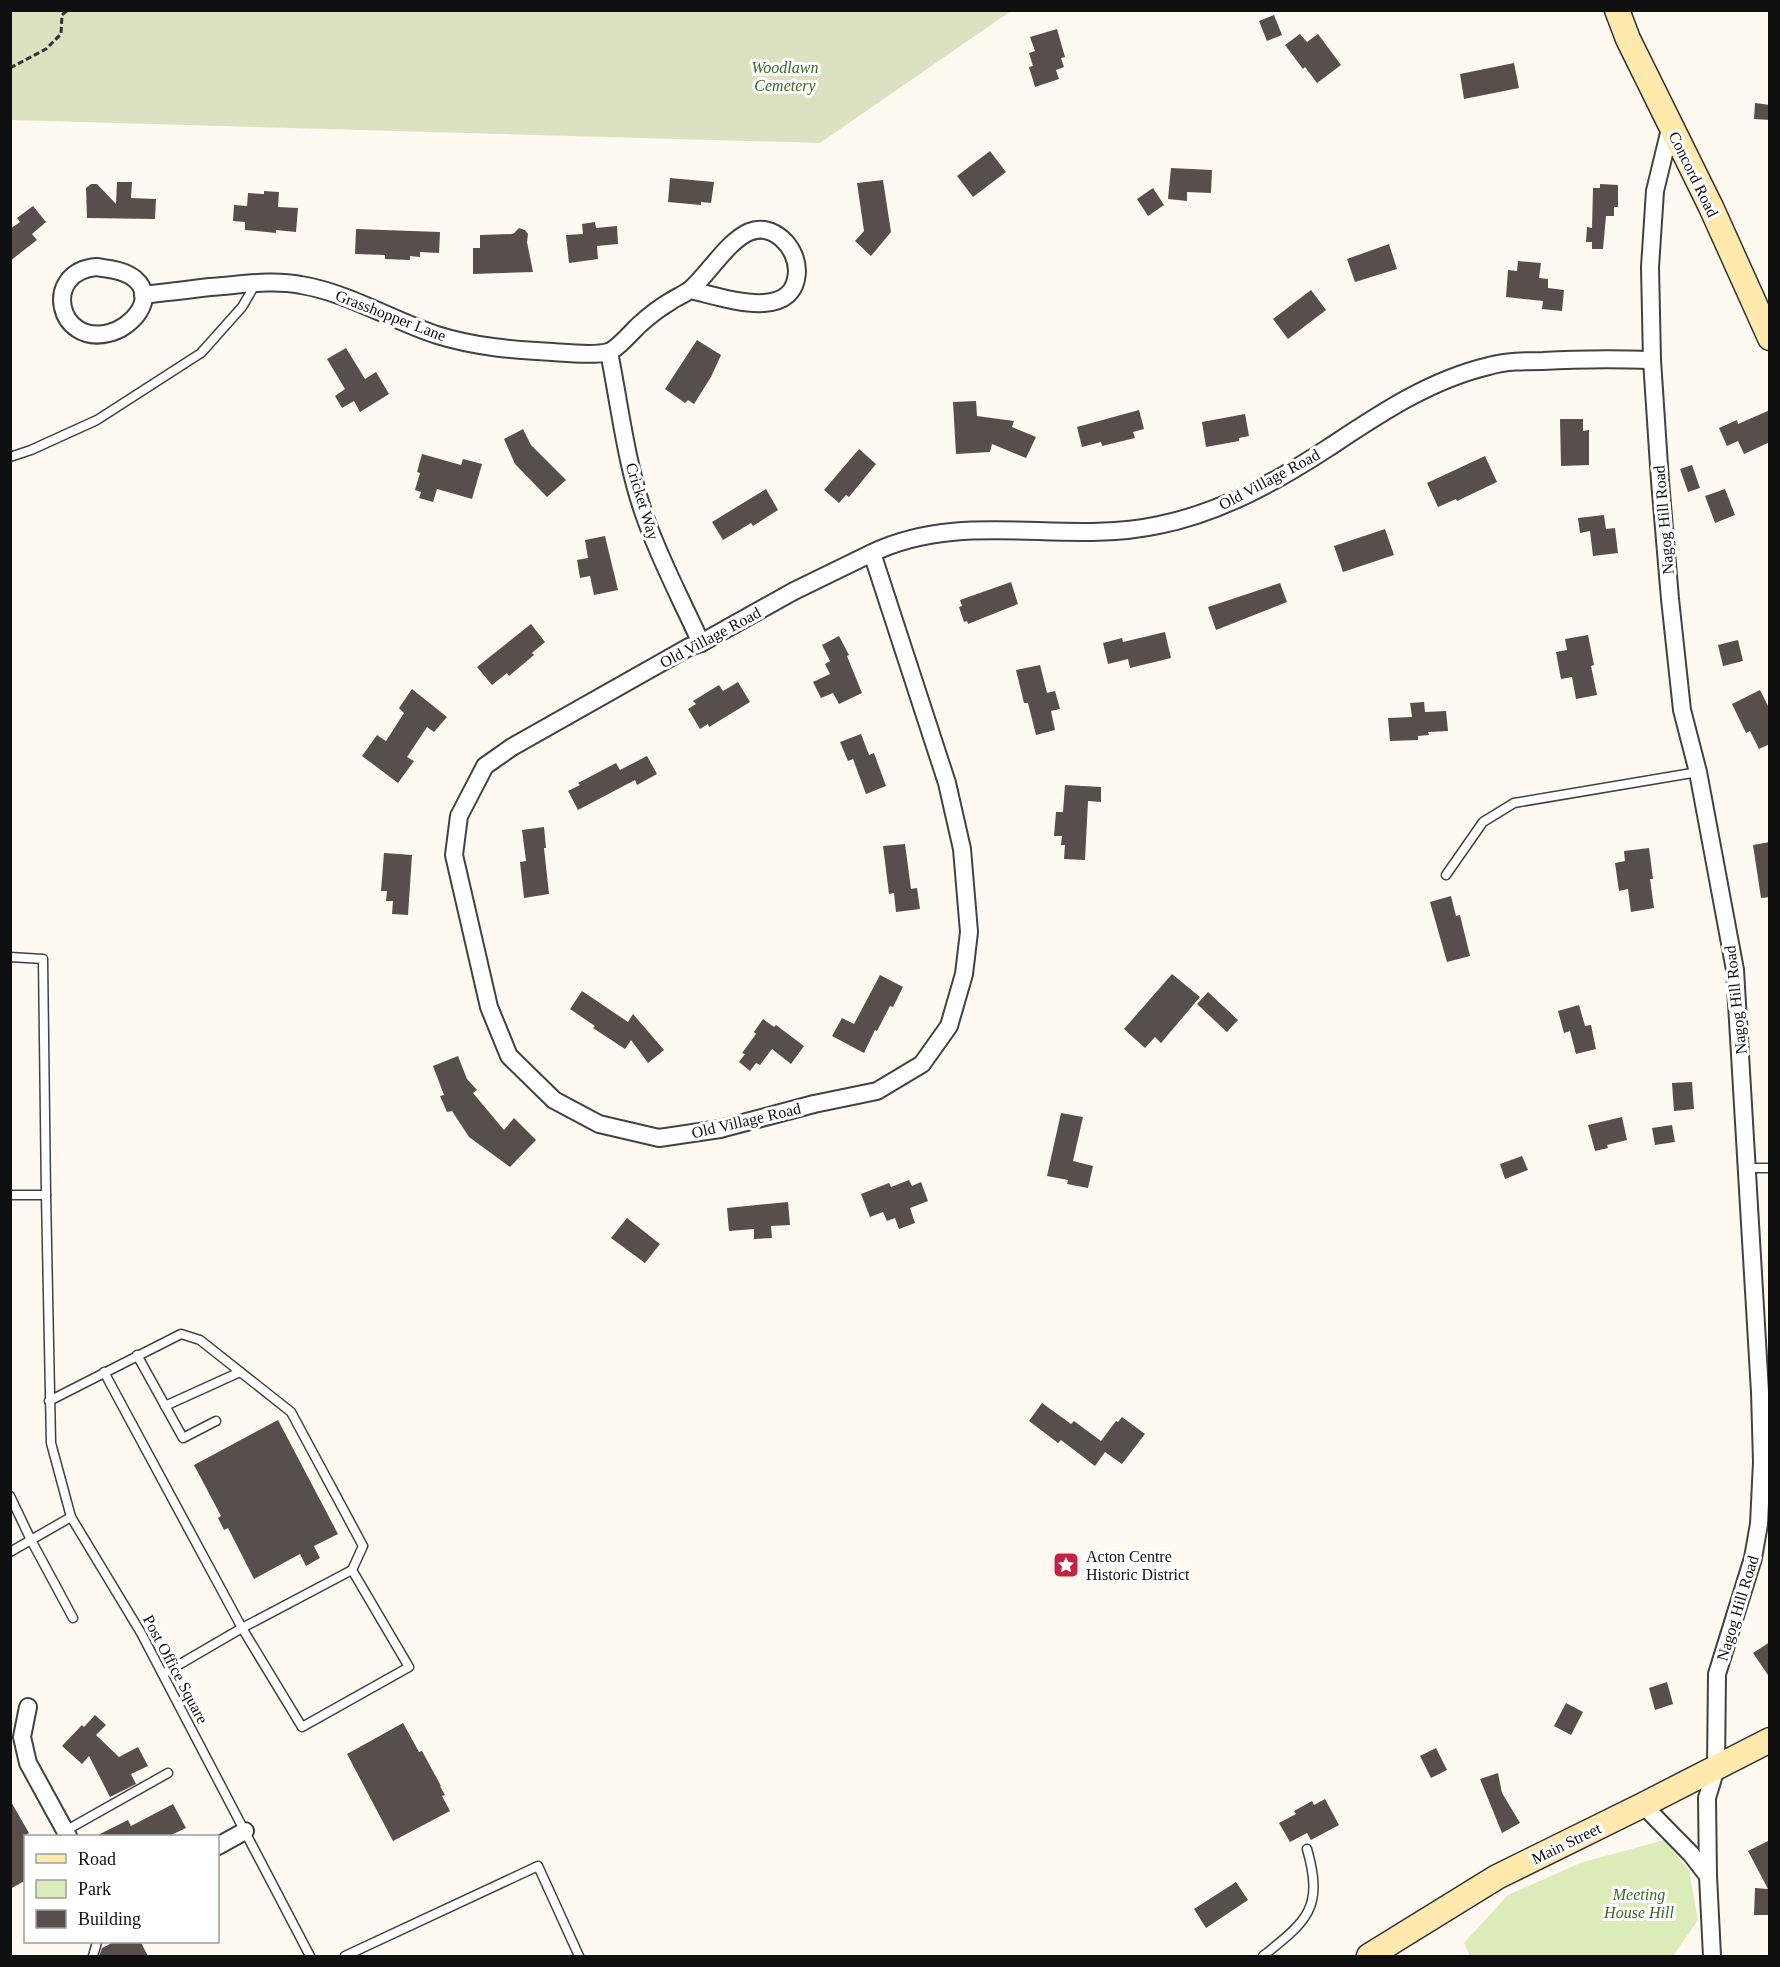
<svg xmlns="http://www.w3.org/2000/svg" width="1780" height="1967" font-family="Georgia,serif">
	<rect width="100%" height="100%" fill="#fffaf1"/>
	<path fill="#dbebb9" d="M1664,1840l25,30 9,50 -25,36h-203l-6,-13 44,-48 72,-32z"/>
	<path fill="#dce2c1" d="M11,10h1000v1l-191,132 -809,-23z"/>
	<g fill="#584e4b">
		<path d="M1274,15l8,20 -15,6 -8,-20z"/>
		<path d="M1057,29l8,28 -4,1 3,9 -8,3 3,9 -24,8 -6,-20 4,-1 -4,-13 6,-2 -5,-14z"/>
		<path d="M1300,34l7,8 11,-8 23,31 -24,18 -12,-16 -2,2 -18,-24z"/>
		<path d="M1514,63l5,25 -55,11 -4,-25z"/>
		<path d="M1755,103l15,2v15l-16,-1z"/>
		<path d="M990,151l16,21 -33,25 -16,-21z"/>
		<path d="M1171,168l41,2 -1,23 -24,-1v9l-19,-2z"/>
		<path d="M670,178l44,4 -3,21 -10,-1v3l-33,-3z"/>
		<path d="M883,180l8,52 -20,24 -16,-15 9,-10 -7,-48z"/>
		<path d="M117,182h15l-1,16 25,1 -1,20 -68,-1 -1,-30 5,-4h6l19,20z"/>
		<path d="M1600,184l18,1v22h-4v9h-8l-3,33h-11v-7h-6l1,-15 5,1 1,-40h7z"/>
		<path d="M1153,188l11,17 -16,11 -11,-17z"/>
		<path d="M264,191l15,1 -1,15 20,1 -2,24 -20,-2v3l-31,-3v-8l-12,-1 1,-16 13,1 1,-13 16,1z"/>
		<path d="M33,206l13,16 -14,12 5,6 -27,21v-32l10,-7 -3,-4z"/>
		<path d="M595,222l1,6 21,-2 1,18 -21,2 1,13 -29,4 -3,-28 17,-1 -1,-10z"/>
		<path d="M519,228l6,2 3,4 -1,8 6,30 -60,2v-26h7v-13l33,-1z"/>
		<path d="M356,229l84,3 -1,21 -19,-1v5l-10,-1v4l-25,-1v-4l-30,-1z"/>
		<path d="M1389,244l8,25 -42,13 -8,-23z"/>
		<path d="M1518,261l23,2 -2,15 9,1v9l16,2 -2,21 -20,-2 1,-8 -37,-4 2,-27 9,1z"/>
		<path d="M1311,290l15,20 -38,29 -15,-20z"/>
		<path d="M697,340l24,15 -10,22 -17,27 -6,-4 -3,3 -20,-14z"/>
		<path d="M346,348l19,31 11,-7 13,22 -29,18 -6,-11 -12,7 -7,-12 10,-7 -18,-30z"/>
		<path d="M976,401l1,15 37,5 -2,6 24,10 -10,21 -34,-14 -2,8 -34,2 -3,-52z"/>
		<path d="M1139,410l5,19 -11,3 2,6 -33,8 -1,-4 -19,5 -5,-20z"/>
		<path d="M1770,410v32l-26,12 -6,-13 -11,5 -8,-18 18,-8 1,4z"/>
		<path d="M1245,414l4,22 -10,2v3l-33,6 -4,-25z"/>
		<path d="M1560,419h23v12l6,-1v35l-28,1z"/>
		<path d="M523,429l8,16 35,35 -19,17 -32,-33 -11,-25z"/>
		<path d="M859,449l17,15 -27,33 -3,-2 -7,8 -15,-13z"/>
		<path d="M422,454l39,11 2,-6 19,5 -10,35 -35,-10 -4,13 -14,-4 2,-6 -6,-2 5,-17 -3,-1z"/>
		<path d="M1485,456l12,26 -40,19 -1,-2 -18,8 -11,-24z"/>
		<path d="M1692,465l8,23 -12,4 -8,-23z"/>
		<path d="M766,489l12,21 -25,16 -2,-3 -28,17 -11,-18z"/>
		<path d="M1725,489l10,26 -20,8 -10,-27z"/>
		<path d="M1604,515l2,14 9,-1 3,25 -25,3 -3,-25 -10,2 -2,-15z"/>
		<path d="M1385,529l9,26 -51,17 -9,-26z"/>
		<path d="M605,536l13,54 -24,5 -4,-19 -10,2 -3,-18 11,-2 -3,-18z"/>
		<path d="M1011,582l7,22 -50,20 -1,-3 -3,1 -5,-15 3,-1 -2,-6z"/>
		<path d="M1280,583l7,19 -71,28 -8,-23z"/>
		<path d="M531,624l14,18 -13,11 2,2 -25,21 -2,-3 -15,12 -15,-18z"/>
		<path d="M1165,632l6,26 -41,10 -2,-9 -20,5 -5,-21 19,-5 1,4z"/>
		<path d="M1588,635l6,30 -3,1 6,29 -21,4 -4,-22 -11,2 -5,-27 11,-2 -2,-11z"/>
		<path d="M839,636l10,19 -2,1 15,37 -23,11 -6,-11 -12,5 -8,-16 17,-8 -5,-10 5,-3 -8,-16z"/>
		<path d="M1738,640l5,21 -20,5 -5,-21z"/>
		<path d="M1040,665l7,28 8,-2 5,18 -9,2 4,19 -19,5 -8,-32h-4l-8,-33z"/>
		<path d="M738,682l12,20 -41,25 -1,-3 -8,5 -12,-20 8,-5 -3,-3 26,-16 4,6z"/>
		<path d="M412,689l35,28 -13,15 -7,-5 -20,30 7,4 -16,22 -36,-27 15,-21 9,6 18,-28 -5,-5z"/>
		<path d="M1760,690l10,20v34l-11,5 -9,-18 -4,2 -14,-29z"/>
		<path d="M1424,702l1,10 21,-1 2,20 -20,1 1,3 -11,1v4l-28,1 -2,-23 24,-1 -2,-14z"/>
		<path d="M861,734l8,21 5,-2 12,33 -20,8 -13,-35 -5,2 -8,-19z"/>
		<path d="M647,756l10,18 -20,11 -2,-5 -57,30 -10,-19 12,-6 -2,-2 38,-20 4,7z"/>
		<path d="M1065,785l36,2v15l-13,-1 -3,59 -21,-1 1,-14h-4l1,-9h-8l2,-24h7z"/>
		<path d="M544,827l2,21h-2l5,46 -25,4 -4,-36 6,-1 -4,-31z"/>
		<path d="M1770,842v55l-9,1 -8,-53z"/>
		<path d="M905,844l6,45 6,-1 3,21 -24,3 -2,-19 -5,1 -6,-48z"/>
		<path d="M1649,848l4,31h-3l4,29 -23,4 -3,-23 -9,2 -4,-28 10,-2 -1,-10z"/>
		<path d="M384,853l28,2 -4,60 -16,-1 1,-13h-7l1,-10h-6z"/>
		<path d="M1451,896l5,20 4,-1 10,41 -23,6 -17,-60z"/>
		<path d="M1172,974l28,23 -39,46 -6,-6 -10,11 -21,-19z"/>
		<path d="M880,975l23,12 -10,20 -3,-1 -13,25 -2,-1 -11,23 -32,-17 10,-18 12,6z"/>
		<path d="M582,991l46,31 5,-8 31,36 -16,13 -17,-23 -6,9 -32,-21 2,-2 -25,-17z"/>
		<path d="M1208,992l30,28 -11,12 -30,-28z"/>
		<path d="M1579,1005l6,21 6,-1 5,24 -20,5 -6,-23 -6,2 -6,-22z"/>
		<path d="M763,1019l11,8 2,-2 28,21 -13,18 -19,-15 -12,16 -4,-2 -6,8 -11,-9 6,-8 -3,-1 14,-19 -2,-2z"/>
		<path d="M458,1056l9,23 10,11 -4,3 31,37 10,-12 22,22 -26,27 -41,-30 -17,-26 -5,1 -7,-16 4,-1 -11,-29z"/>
		<path d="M1692,1082l2,27 -20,2 -2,-28z"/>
		<path d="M1061,1113l22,4 -10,44 20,5 -5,22 -21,-4 1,-4 -21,-4z"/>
		<path d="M1622,1117l5,23 -20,5 1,3 -13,3 -7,-26z"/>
		<path d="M1672,1125l3,17 -20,3 -3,-17z"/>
		<path d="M1522,1156l6,14 -23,9 -5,-15z"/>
		<path d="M909,1180l3,6 9,-4 7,19 -18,7 5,15 -16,6 -4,-11 -8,3 -4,-9 -13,5 -9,-23 28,-11 2,4z"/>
		<path d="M788,1202l2,23 -19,1 1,12 -18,1v-10l-25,2 -2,-23z"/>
		<path d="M627,1218l33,26 -15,19 -34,-25z"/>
		<path d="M1042,1403l29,21 3,-3 27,20 15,-20 2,1 4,-5 23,17 -23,30 -17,-12 -10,14 -34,-26 -3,3 -29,-22z"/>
		<path d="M278,1420l60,114 -24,12 6,12 -14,8 -6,-12 -46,25 -26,-51 -4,2 -6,-12 3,-2 -27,-51z"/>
		<path d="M1770,1642v36l-17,-25z"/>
		<path d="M1667,1682l6,22 -18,6 -6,-22z"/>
		<path d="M1566,1703l17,9 -12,23 -17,-9z"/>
		<path d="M95,1715l11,10 -10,10 23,22 19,-10 10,19 -17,8 5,10 -26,13 -21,-41 -7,8 -20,-18 20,-21 2,2z"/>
		<path d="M403,1723l16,29 3,-1 19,35h-1l5,9 -3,1 8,15 -57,30 -46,-87z"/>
		<path d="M1436,1748l11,22 -16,8 -11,-22z"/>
		<path d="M1498,1773l4,20 18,30 -18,10 -22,-54z"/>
		<path d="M1325,1799l14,26 -28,15 -4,-7 -17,9 -11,-19 17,-9 -2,-3 18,-10 2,4z"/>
		<path d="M10,1800l19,33 -3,2v45l-16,9z"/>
		<path d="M173,1804l13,24 -17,8h-73l32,-16 3,6z"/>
		<path d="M1770,1840v75h-16l1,-27 13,1 -20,-38z"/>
		<path d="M1236,1882l12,18 -42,28 -12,-19z"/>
		<path d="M116,1941h24l8,15h-49l3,-8z"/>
	</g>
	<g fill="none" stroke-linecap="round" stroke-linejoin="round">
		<g stroke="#424242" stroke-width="11">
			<g id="lane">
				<path d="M10,457l21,-7 66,-30 104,-67 41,-46 14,-24"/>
				<path d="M1446,875l37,-53 31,-19 184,-31"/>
				<path d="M10,957l33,2 3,236"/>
				<path d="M1748,1168h22"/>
				<path d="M10,1195h36l5,248 20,74 70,116 169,323"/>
				<path d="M137,1355l46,83 33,-17"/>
				<path d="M49,1401l132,-67 19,6 91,72 72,134 -11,24 -110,58 -138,-256"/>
				<path d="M165,1406l75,-34"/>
				<path d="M10,1496l21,44 42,78"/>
				<path d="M10,1552l61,-35"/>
				<path d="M163,1674l79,-46 60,99 107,-60 -57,-97"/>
				<path d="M65,1831l103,-58"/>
				<path d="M93,1956l4,-14"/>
				<path d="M345,1956l193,-90 41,90"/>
				<path d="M1263,1956c44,-35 61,-48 44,-107"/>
			</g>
		</g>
		<g stroke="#424242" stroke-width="20">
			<g id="street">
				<path d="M1671,125l-16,66 -5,76 2,93 8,121 10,118 12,111 16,62 37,198 25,422 2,70 -3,62 -6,34 -36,116 -1,94 -9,30 1,78 4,80"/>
				<path d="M96,267c13,2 28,3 39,12 23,20 -4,49 -26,54 -52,13 -67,-61 -13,-66z"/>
				<path d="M143,295c23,-3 45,-5 67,-8 31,-2 61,-8 91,-2 48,8 90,35 136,50 38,12 77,15 116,17 14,1 42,4 55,0 8,-2 24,-20 31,-27 10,-9 20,-17 32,-24 6,-4 14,-7 20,-12 17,-15 37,-48 58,-57 24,-10 48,15 48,39 -2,54 -77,25 -107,19"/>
				<path d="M609,352c11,55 17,112 36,165 15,43 37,84 56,126"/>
				<path d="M872,553l-78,38 -93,52 -12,4 -177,100 -27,19 -26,50 -5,39 35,152 20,49 45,44 45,24 60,14 61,-9 94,-25 63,-13 45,-27 27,-38 15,-52 5,-42 -7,-83 -15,-66 -75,-230c92,-44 191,-7 287,-28 60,-12 117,-43 169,-77 50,-33 101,-68 161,-82 17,-5 36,-5 54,-5 36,-2 72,-2 109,-1"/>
				<path d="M28,1707l-6,30 6,26 40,73"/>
				<path d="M1643,1805l48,49 17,22"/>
				<path d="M218,1846l27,-15"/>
			</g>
		</g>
		<g stroke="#313131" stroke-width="27">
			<g id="secondary">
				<path d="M1617,10l11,29 83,168 59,131"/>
				<path d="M1369,1956l128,-79 146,-72 127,-65"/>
			</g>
		</g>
		<path stroke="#313131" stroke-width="3" stroke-dasharray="6 3" stroke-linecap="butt" d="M10,68l36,-19 15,-15 1,-19 6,-5"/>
		<use href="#lane" stroke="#fff" stroke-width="8"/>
		<use href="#street" stroke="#fff" stroke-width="16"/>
		<use href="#secondary" stroke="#ffe9ac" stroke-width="24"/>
	</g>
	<defs>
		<g id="sight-square" transform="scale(1.35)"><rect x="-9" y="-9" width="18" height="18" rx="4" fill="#c42242" stroke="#fff"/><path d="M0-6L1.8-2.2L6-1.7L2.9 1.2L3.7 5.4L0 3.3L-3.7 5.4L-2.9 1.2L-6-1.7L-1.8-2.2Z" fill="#fff"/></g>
	</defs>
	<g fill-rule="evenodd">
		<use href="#sight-square" x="1066" y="1565"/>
	</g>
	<g text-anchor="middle" stroke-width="6" stroke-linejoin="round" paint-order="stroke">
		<g font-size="16" font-style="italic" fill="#38691d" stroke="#fff">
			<text x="785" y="73">Woodlawn<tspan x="785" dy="18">Cemetery</tspan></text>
			<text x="1639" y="1900">Meeting<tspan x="1639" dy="18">House Hill</tspan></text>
		</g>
		<g font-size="16" fill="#0f0f0f" stroke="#fff">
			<text transform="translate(1694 174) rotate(64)" y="6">Concord Road</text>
			<text transform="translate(391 315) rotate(21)" y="6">Grasshopper Lane</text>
			<text transform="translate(1269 479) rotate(-28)" y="6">Old Village Road</text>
			<text transform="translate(643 501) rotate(73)" y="6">Cricket Way</text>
			<text transform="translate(1663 520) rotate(-95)" y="6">Nagog Hill Road</text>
			<text transform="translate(710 637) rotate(-28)" y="6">Old Village Road</text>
			<text transform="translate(1735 1000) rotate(-96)" y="6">Nagog Hill Road</text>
			<text transform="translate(746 1120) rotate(-13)" y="6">Old Village Road</text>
			<text transform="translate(1737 1608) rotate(-73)" y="6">Nagog Hill Road</text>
			<text transform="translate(176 1669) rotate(62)" y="6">Post Office Square</text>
			<text transform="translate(1566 1843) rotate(-26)" y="6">Main Street</text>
		</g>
		<g font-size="16" fill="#0f0f0f" stroke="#fff" text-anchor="start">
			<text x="1086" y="1562">Acton Centre<tspan x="1086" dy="18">Historic District</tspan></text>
		</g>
	</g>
	<rect width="1780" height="1967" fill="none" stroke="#0f0f0f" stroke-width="24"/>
	<rect x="24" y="1835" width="195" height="108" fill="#ffffff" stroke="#9f9f9f" stroke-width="1.5"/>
	<rect x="36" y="1854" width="30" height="9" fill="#ffe9ac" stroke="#9f9f9f" stroke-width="1.5"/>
	<text x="78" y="1865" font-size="18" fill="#0f0f0f">Road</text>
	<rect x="36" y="1880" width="30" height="18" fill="#dbebb9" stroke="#9f9f9f" stroke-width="1.5"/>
	<text x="78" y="1895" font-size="18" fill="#0f0f0f">Park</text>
	<rect x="36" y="1910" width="30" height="18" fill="#584e4b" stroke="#9f9f9f" stroke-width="1.5"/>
	<text x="78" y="1925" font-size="18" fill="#0f0f0f">Building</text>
</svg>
